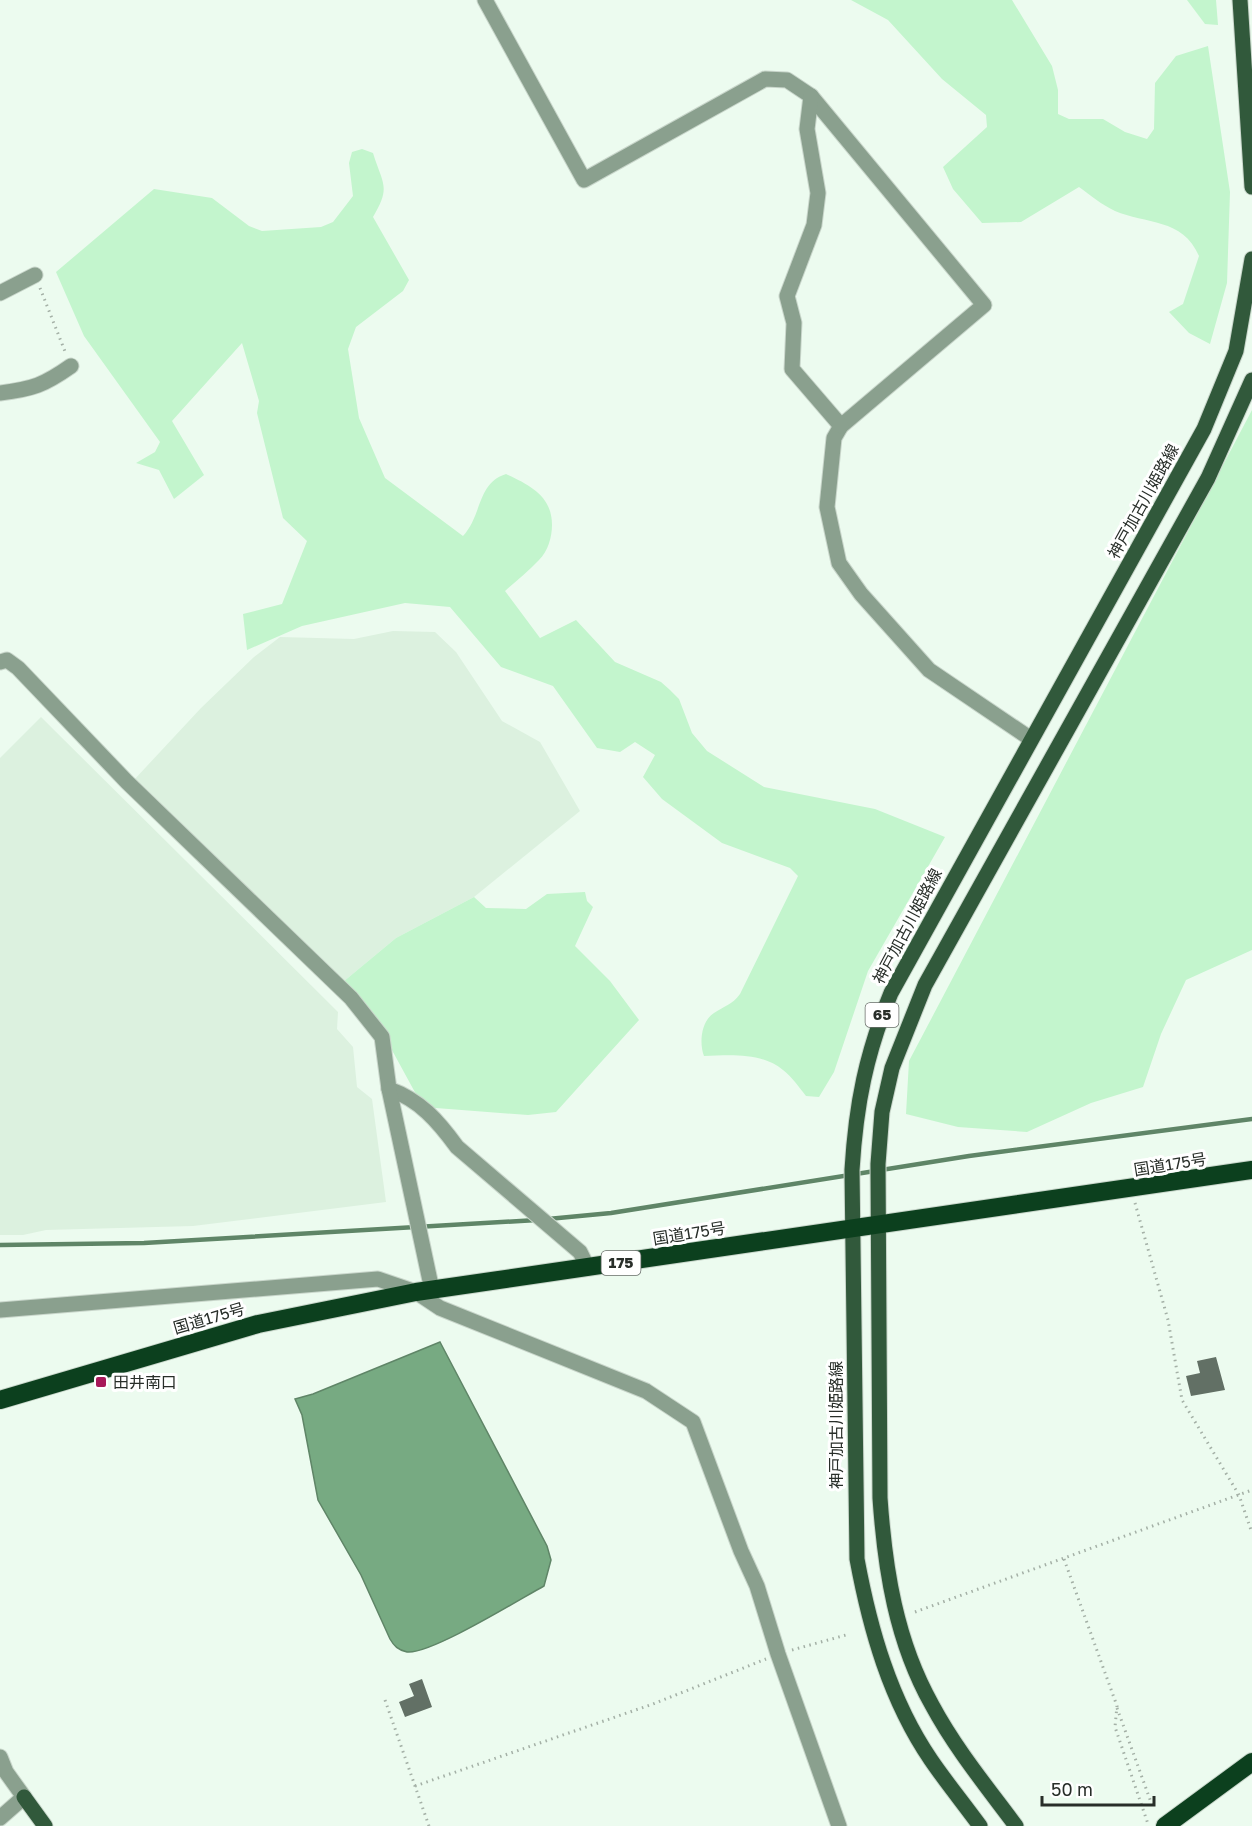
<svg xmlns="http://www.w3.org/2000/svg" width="1252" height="1826" font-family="'Golos Text','Noto Sans JP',sans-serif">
	<rect width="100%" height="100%" fill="#ecfbef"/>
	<g fill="#dcf1df">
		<path d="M393,631l42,1 21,20 46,69 38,21 40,69 -106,86 -78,41 -53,44 -210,-201 68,-73 53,-51 26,-20 74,2z"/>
		<path d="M41,717l297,295 -1,17 16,18 4,40 15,12 14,103 -193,24 -147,4 -23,5h-23v-477z"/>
	</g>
	<g fill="#c3f5cd">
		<path d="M851,0h161l40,66 6,24v24l11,5h34l22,13 22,7 7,-10 1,-46 21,-27 32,-10 22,146 -3,91 -17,61 -21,-11 -20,-21 14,-8 16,-48c-16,-38 -54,-32 -84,-45 -13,-6 -25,-16 -36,-24l-58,35 -39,1 -29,-34 -10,-22 44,-40 -1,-12 -44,-36 -54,-59z"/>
		<path d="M1187,0h29l2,25 -13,-1z"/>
		<path d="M362,149l11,4c10,32 18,34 0,64l36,63 -6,11 -47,36 -8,22 11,69 26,60 78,58c19,-20 14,-53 43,-62 24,11 46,22 46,51 0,12 -4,26 -13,35 -10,11 -23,21 -34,31l35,47 36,-18 39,42 46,20 9,8 9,9 13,34 15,18 57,36 111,22 70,28 -77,134 -34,101 -15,25 -13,-1c-7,-9 -14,-19 -23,-26 -22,-18 -53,-15 -79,-14 -5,-13 -3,-35 10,-43 10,-7 18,-8 26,-19l58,-118 -8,-8 -68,-25 -60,-44 -19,-22 12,-22 -20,-13 -15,10 -23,-4 -44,-62 -52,-19 -51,-60 -45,-4 -103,23 -55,24 -4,-36 39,-10 25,-63 -24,-23 -26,-105 2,-12 -17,-58 -70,78 32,54 -30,24 -15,-29 -23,-7 19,-11 5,-10 -76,-106 -28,-64 98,-83 58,9 37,28 13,5 59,-4 12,-5 20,-26 -4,-33 3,-11z"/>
		<path d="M1252,410v540l-66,30 -25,54 -18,53 -52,16 -64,29 -69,-5 -52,-13 3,-53z"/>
		<path d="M585,892l2,9 6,6 -18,39 35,35 29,39 -83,92 -28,3 -105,-8 -36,-66 -44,-59 53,-44 78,-41 12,11 40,1 21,-15z"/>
	</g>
	<path fill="#77aa82" stroke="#5f8567" stroke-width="1.5" d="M440,1342l107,204 4,14 -7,26c-24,13 -114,69 -137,66 -9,-2 -13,-6 -17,-13l-29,-64 -43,-75 -16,-85 -7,-16 18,-5z"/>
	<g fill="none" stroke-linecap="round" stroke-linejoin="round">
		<g stroke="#5f8567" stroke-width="4.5">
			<path d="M548,1219l63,-6 358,-57 283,-37"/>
			<path d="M0,1245l144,-2 393,-23"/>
		</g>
	</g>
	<g fill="#627065">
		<path d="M1216,1357l9,33 -34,6 -5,-20 14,-3 -3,-12z"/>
		<path d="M422,1679l10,28 -27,10 -6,-15 15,-6 -5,-12z"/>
	</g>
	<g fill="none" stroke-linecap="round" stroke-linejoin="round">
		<g stroke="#c9d6cb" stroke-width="17">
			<g id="minor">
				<path d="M485,0l99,180 181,-101 22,1 24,16 173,209 -143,121 -7,12 -7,69 12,56 22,31 68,76 102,69"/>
				<path d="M811,96l-4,33 11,64 -4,32 -27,71 7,27 -2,46 49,57"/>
				<path d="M0,293l35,-18"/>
				<path d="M0,393c33,-4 44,-8 71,-27"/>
				<path d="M0,662l7,-2 11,8 109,114 224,216 31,39 7,52c31,11 49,32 68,58l123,105 8,16"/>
				<path d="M389,1089l43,201"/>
				<path d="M0,1310l378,-31 38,13 24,16 206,83 47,31 48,129 16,35 21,68 61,172"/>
				<path d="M0,1757l6,15 18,25 -24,21"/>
			</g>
		</g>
		<g stroke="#c9d6cb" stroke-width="17">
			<g id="major">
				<path d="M1240,0l12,187"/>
				<path d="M24,1797l21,29"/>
				<path d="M980,1826c-16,-22 -34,-44 -49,-66 -41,-60 -61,-131 -74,-201l-5,-389c4,-66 14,-116 39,-177l313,-564 32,-78 16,-92"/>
				<path d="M1016,1826c-29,-39 -61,-78 -84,-121 -36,-64 -47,-135 -52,-207l-2,-334 4,-52 10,-44 33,-83 283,-507 44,-98"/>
			</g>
		</g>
		<g stroke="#c9d6cb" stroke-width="20">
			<g id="highway">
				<path d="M0,1400l258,-76 158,-32 836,-122"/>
				<path d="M1165,1826l87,-64"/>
			</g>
		</g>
		<g stroke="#a4b0a6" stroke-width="3" stroke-dasharray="1.5 4.5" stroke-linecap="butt">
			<path d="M40,288l26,66"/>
			<path d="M1135,1203l33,117 14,80 57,95 13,38"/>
			<path d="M1064,1559l53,147 -2,21 33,97"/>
			<path d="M915,1612l337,-122"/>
			<path d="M792,1650l54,-15"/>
			<path d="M385,1700l44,126"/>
			<path d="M1117,1708l35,97"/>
			<path d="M415,1786l238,-82 113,-45"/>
		</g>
		<use href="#minor" stroke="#8aa08e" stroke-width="15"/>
		<use href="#major" stroke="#31593b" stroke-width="15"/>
		<use href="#highway" stroke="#0c401e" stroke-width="18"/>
	</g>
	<rect fill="#a71859" stroke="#fff" stroke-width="2" x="95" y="1376" width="12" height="12" rx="3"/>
	<g text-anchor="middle" stroke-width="6" stroke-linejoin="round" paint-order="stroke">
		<g fill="#fff" stroke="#686d69" stroke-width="1.5">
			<rect x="865.5" y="1003" width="33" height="24" rx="4.5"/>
			<rect x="601.5" y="1251" width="39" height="24" rx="4.5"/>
		</g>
		<g font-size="15" font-weight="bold" fill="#282e29">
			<text x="882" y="1020">65</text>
			<text x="621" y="1268">175</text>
		</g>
		<g font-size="16" fill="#282e29" stroke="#fff">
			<text transform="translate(1143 501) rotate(-61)" y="6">神戸加古川姫路線</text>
			<text transform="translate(907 926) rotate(-62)" y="6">神戸加古川姫路線</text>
			<text transform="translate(1170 1164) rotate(-9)" y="6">国道175号</text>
			<text transform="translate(689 1233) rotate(-9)" y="6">国道175号</text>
			<text transform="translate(209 1318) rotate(-16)" y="6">国道175号</text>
			<text transform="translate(836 1425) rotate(-90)" y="6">神戸加古川姫路線</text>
		</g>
		<g font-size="16" fill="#282e29" stroke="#fff" text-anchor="start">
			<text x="113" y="1388">田井南口</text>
		</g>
	</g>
	<path d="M1042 1796v9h112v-9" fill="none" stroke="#282e29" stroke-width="3"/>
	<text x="1051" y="1796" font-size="18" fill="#282e29" stroke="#ffffff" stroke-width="4.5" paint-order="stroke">50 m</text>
</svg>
